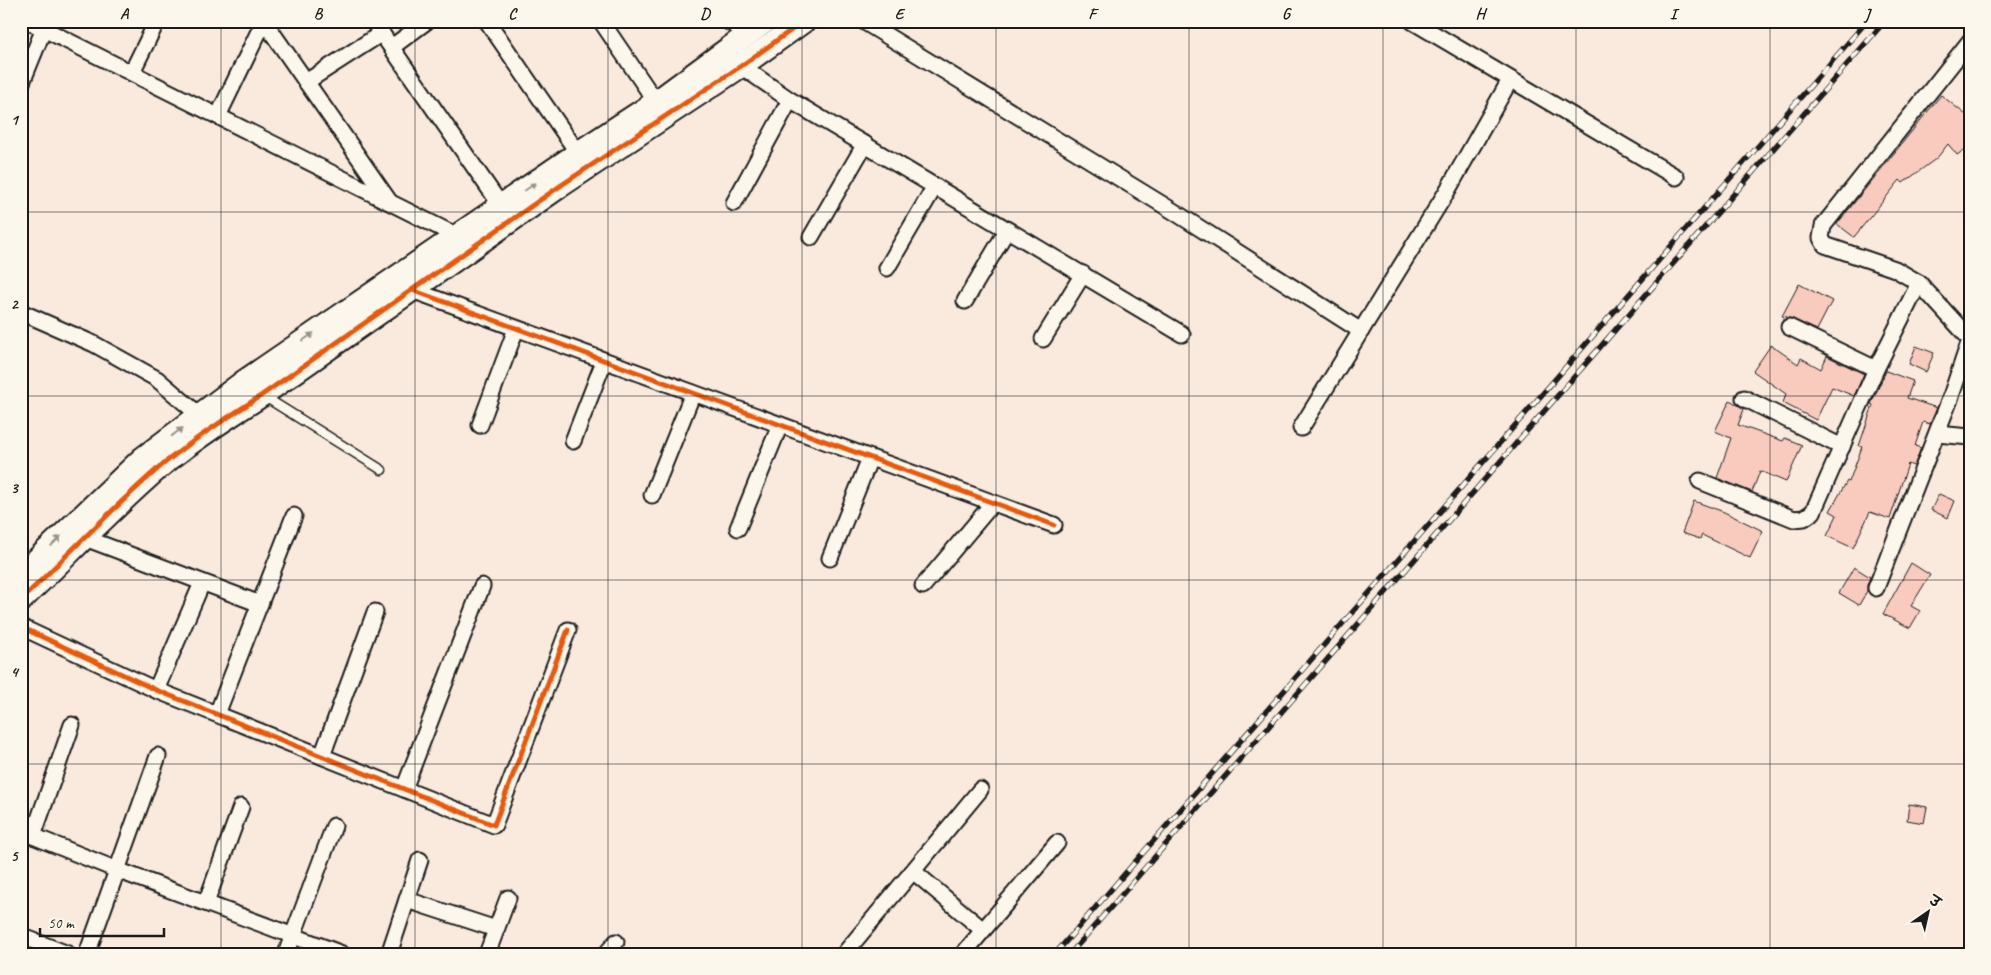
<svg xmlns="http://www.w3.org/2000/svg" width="1991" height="975" font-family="Caveat,'Playpen Sans Deva',sans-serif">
	<rect width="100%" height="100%" fill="#faeade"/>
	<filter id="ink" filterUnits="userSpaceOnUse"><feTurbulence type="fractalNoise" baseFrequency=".02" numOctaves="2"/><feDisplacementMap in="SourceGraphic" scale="10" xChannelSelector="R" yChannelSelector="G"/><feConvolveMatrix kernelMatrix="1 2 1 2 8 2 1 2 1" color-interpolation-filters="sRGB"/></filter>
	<g filter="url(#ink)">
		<g fill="#f9cabe" stroke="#1c1c1c">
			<path d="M1941,95l29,23v28l-13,9 -9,-11 -11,14 -34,25 -3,-3 -46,57 -17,-13z"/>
			<path d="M1799,284l33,17 -15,29 -24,-11 -11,-3z"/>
			<path d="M1771,345l27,19 3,-6 20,11 6,-13 37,18 -10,22 -22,-9 -16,33 -33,-17 3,-9 -33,-23z"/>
			<path d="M1916,346l18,7 -8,19 -17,-8z"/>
			<path d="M1886,371l27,10 -6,17 30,10 -7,16 -7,-2 -8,24 6,2 -7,18 -6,-2 -18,55 -20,-7 -17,36 -26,-12 10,-21 -7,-4 17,-30 2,1 13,-35 -3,-1 14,-41 -2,-1z"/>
			<path d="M1730,400l14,9 -6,16 45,16 2,-3 17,7 -16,37 -26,-11 -8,21 -35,-14 14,-40 -16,-7z"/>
			<path d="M1939,494l16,7 -7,17 -17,-8z"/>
			<path d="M1694,501l30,11 39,19 -13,27 -48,-23 -2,4 -18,-6z"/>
			<path d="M1911,563l19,12 -19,31 9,5 -10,17 -27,-14z"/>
			<path d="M1854,567l16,10 -3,8v6l-8,14 -20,-12z"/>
			<path d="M1909,804l18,3 -3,16 -17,-3z"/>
		</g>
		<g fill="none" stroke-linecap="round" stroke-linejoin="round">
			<g stroke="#1c1c1c" stroke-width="11">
				<path id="lane" d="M265,397l117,73"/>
			</g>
			<g stroke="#1c1c1c" stroke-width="19">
				<g id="street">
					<path d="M28,21l429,215"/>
					<path d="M264,21l125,180"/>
					<path d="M373,21l129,186"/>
					<path d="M487,21l91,132"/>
					<path d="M601,21l55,81"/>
					<path d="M727,21l22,12"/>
					<path d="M863,21l310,190 188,120"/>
					<path d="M1412,21l264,156"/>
					<path d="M1970,41l-147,185 -2,12 4,7 70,24 24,14 51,56"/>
					<path d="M392,47l35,-26"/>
					<path d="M741,66l49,34 392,234"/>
					<path d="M132,72l25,-51"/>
					<path d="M306,82l76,-49"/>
					<path d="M21,85l26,-64"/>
					<path d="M218,116l46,-95"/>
					<path d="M734,203l56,-103"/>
					<path d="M811,237l54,-93"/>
					<path d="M887,268l48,-82"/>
					<path d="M412,290l642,235"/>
					<path d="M965,301l42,-71"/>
					<path d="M21,312l73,32 63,35 49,42"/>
					<path d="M1789,327l87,42"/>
					<path d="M1043,339l40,-65"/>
					<path d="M1744,398l98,49"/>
					<path d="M480,425l36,-96"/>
					<path d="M1301,428l145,-235 64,-113"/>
					<path d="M1937,434l33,3"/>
					<path d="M573,441l31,-80"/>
					<path d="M1700,481l94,38 10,-1 9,-6 63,-143 43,-86"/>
					<path d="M652,495l41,-102"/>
					<path d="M738,528l42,-103"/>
					<path d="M85,538l175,66"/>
					<path d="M830,558l40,-100"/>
					<path d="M923,586l70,-83"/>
					<path d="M1876,588l74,-189 20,-59"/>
					<path d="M21,627l135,63 338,135 74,-195"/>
					<path d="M156,690l46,-107"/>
					<path d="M217,714l77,-198"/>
					<path d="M322,756l53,-144"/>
					<path d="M404,789l78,-203"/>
					<path d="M21,828l12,8 84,34 225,84"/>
					<path d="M33,836l39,-111"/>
					<path d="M913,871l70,59"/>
					<path d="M407,900l89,29"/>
					<path d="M206,903l35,-96"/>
					<path d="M21,936l47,18"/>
					<path d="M87,954l71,-198"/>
					<path d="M286,954l48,-128"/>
					<path d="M389,954l31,-94"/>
					<path d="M487,954l21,-56"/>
					<path d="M606,954l10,-12"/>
					<path d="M844,954l136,-164"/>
					<path d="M963,954l94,-111"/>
				</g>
			</g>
			<g stroke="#1c1c1c" stroke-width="26">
				<g id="secondary">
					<path d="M21,575l122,-117 99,-75 336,-230 78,-51 110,-81"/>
					<path d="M21,600c47,-45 92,-93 141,-135 32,-26 66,-48 100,-70l298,-209 181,-120 63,-45"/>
				</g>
			</g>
			<use href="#lane" stroke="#fbf7ec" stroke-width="8"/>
			<use href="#street" stroke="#fbf7ec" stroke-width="15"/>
			<use href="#secondary" stroke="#fbf7ec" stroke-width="22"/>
			<g stroke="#1c1c1c" stroke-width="5.5">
				<g id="rail">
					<path d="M1055,954l812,-933"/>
					<path d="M1070,954l815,-933"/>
				</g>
			</g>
			<use href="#rail" stroke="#fbf7ec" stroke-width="4" stroke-dasharray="11" stroke-linecap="butt"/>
			<g stroke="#fbf7ec" stroke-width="8">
				<g id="cycleway">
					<path d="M412,290l642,235"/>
					<path d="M21,600c47,-45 92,-93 141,-135 32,-26 66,-48 100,-70l298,-209 181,-120 63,-45"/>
					<path d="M21,627l135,63 338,135 74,-195"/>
				</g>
			</g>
			<use href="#cycleway" stroke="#e8590c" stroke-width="5"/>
		</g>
		<defs><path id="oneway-solid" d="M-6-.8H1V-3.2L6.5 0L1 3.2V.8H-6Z" transform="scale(1.25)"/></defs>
		<g fill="#97948e">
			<use href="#oneway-solid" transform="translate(530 187) rotate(-35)"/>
			<use href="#oneway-solid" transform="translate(308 337) rotate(-35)"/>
			<use href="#oneway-solid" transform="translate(177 432) rotate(-38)"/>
			<use href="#oneway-solid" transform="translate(56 541) rotate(-45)"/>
		</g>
	</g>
	<path fill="none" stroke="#1c1c1c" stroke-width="1" stroke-opacity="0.55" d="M221,21v933M415,21v933M608,21v933M802,21v933M996,21v933M1189,21v933M1383,21v933M1576,21v933M1770,21v933M21,212h1949M21,396h1949M21,580h1949M21,764h1949"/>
	<rect width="1991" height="975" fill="none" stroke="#fbf7ec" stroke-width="55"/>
	<g transform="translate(1928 912) rotate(34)" stroke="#fbf7ec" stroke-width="4" paint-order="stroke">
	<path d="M0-4L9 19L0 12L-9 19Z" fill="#1c1c1c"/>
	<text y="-8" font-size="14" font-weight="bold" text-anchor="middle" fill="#1c1c1c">उ</text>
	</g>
	<path d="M40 928v8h124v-8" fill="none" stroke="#1c1c1c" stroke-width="2.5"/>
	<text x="48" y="928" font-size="15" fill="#1c1c1c" stroke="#fbf7ec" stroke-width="4" paint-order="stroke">50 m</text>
	<rect x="28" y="28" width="1936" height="920" fill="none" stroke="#1c1c1c" stroke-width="2"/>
	<g font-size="16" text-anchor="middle" font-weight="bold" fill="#1c1c1c">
		<text x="124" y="19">A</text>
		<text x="318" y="19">B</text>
		<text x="512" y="19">C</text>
		<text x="705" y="19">D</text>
		<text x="899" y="19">E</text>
		<text x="1092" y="19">F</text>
		<text x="1286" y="19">G</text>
		<text x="1480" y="19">H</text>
		<text x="1673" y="19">I</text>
		<text x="1867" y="19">J</text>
		<text x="14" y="125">1</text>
		<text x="14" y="309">2</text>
		<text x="14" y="493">3</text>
		<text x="14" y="677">4</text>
		<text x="14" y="861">5</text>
	</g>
</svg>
